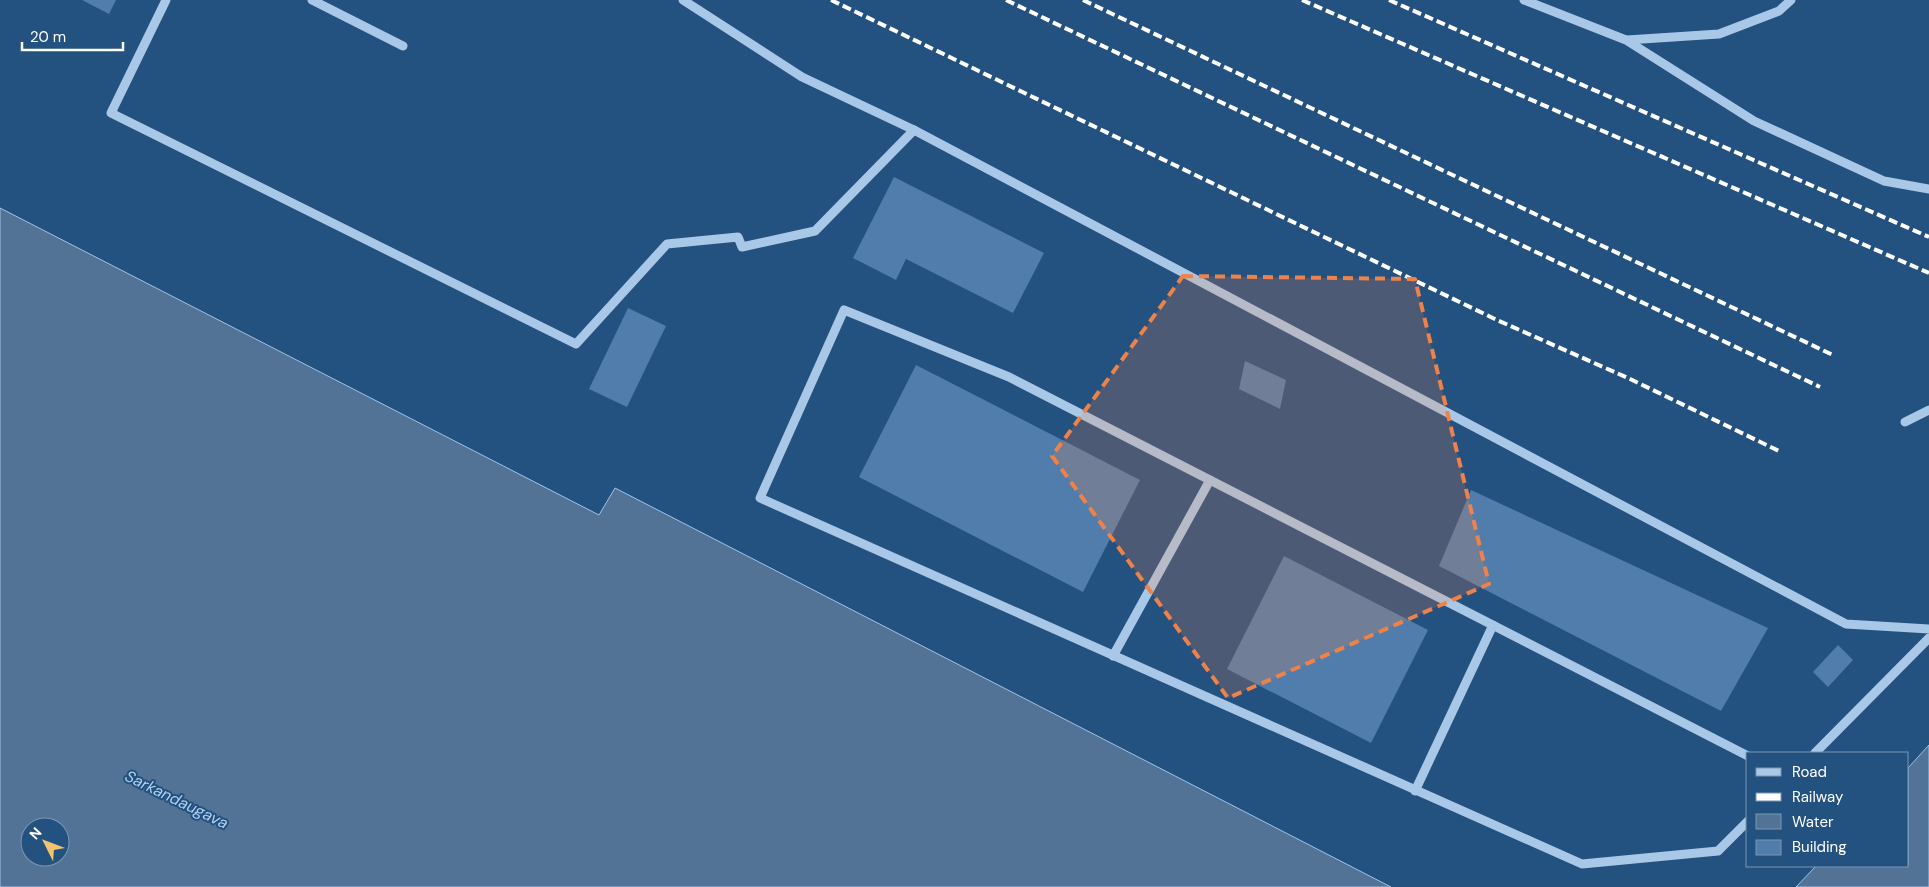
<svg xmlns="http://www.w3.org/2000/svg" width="1929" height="887" font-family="'DM Sans',sans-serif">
	<rect width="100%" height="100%" fill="#235180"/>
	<g fill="#527395" stroke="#9dc4e8" fill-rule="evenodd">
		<path d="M0,208l599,307 16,-27 776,399h-1391zM30,827h30v30h-30z"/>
		<path d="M1929,745v142h-133l20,-21h92v-98z"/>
	</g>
	<g fill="#507dab">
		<path d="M82,0h34l-7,14z"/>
		<path d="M894,177l150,76 -31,60 -107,-54 -10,21 -43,-22z"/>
		<path d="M628,308l38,18 -39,81 -38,-18z"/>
		<path d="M1245,361l41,19 -6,29 -41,-20z"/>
		<path d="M916,365l224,115 -57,112 -224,-115z"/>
		<path d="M1471,490l297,138 -47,83 -282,-145z"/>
		<path d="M1284,556l144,74 -57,113 -144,-74z"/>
		<path d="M1838,645l15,15 -25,27 -15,-15z"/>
	</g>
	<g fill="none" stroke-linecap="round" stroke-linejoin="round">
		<g stroke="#a9c8e7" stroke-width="9">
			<path d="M166,0l-55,113 465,231 91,-100 71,-7 4,10 73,-16 99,-101"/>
			<path d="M312,0l91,46"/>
			<path d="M683,0l119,77 112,53 932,494 83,5"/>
			<path d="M1524,0l102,40 128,81 130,60 45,8"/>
			<path d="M1627,40l92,-6 60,-23 12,-11"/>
			<path d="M1905,422l24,-12"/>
			<path d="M1113,656l97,-176"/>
			<path d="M1815,753l114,-115"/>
			<path d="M1748,756l-739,-379 -165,-67 -84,188 822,366 136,-13 30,-30"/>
			<path d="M1415,791l78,-166"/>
		</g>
		<g stroke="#fff" stroke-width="4" stroke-dasharray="9 4" stroke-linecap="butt">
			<path d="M831,0l666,320 131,58 153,74"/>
			<path d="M1006,0l814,387"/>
			<path d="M1083,0l752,356"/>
			<path d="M1302,0l627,273"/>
			<path d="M1389,0l540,237"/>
		</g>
	</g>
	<path fill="#ee8249" fill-opacity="0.2" stroke="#ee8249" stroke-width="4" stroke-dasharray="10 6" stroke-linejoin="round" d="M1183,276l232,3 74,305 -261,114 -176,-242z"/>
	<g text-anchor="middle" stroke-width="4" stroke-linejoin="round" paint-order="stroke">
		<g font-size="16" font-style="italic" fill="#b4d2ee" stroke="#235180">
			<text transform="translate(177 799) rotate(26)" y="6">Sarkandaugava</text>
		</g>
	</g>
	<rect x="1746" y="752" width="162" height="115" fill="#235180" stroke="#7b97b3"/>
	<rect x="1756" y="768" width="25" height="8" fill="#a9c8e7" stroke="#7b97b3"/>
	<text x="1792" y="777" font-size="15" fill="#ffffff">Road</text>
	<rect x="1756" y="793" width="25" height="8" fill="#ffffff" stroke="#7b97b3"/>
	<text x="1792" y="802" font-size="15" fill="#ffffff">Railway</text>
	<rect x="1756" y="814" width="25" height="15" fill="#527395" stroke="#7b97b3"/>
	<text x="1792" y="827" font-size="15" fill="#ffffff">Water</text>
	<rect x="1756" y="840" width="25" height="15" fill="#507dab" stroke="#7b97b3"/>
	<text x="1792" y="852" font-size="15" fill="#ffffff">Building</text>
	<g transform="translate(45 842) rotate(312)"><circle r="24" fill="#235180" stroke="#7b97b3"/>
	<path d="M0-4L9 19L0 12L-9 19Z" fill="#f2c46c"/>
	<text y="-8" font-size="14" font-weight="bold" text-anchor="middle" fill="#ffffff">N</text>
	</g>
	<path d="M22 42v8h101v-8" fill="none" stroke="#ffffff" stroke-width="2.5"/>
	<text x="30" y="42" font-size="15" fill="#ffffff" stroke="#235180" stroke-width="4" paint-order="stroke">20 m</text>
</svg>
